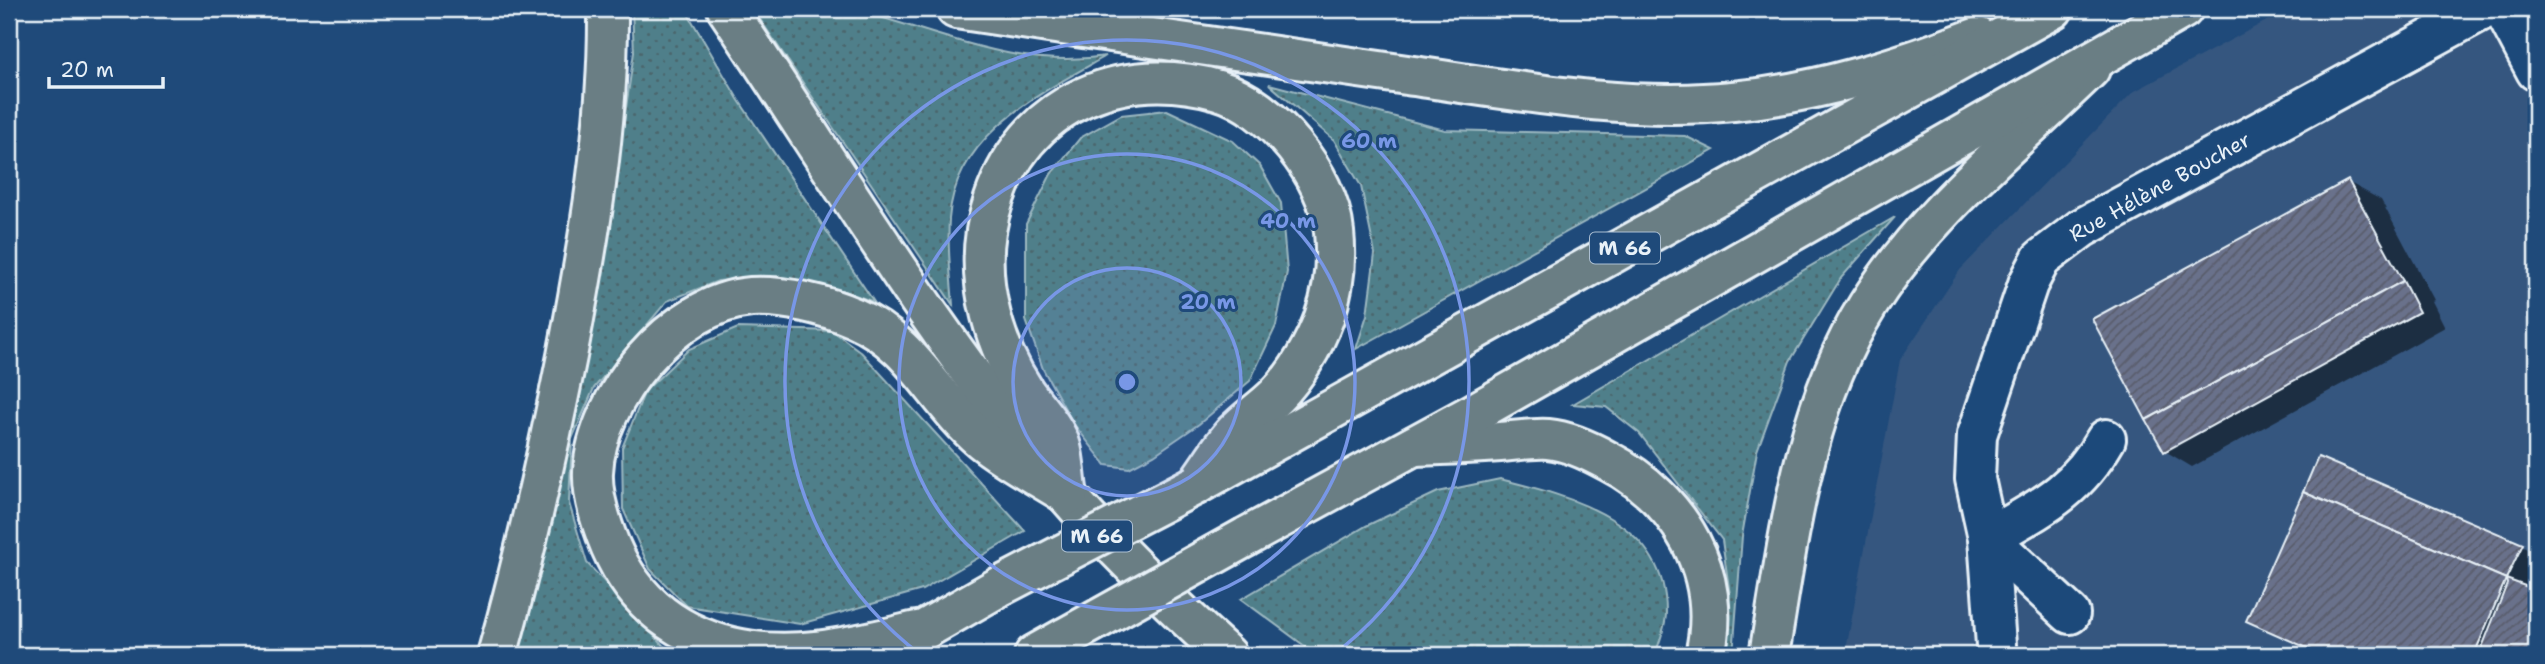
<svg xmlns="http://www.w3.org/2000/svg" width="2545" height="664" font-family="'Shantell Sans',sans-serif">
	<defs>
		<pattern id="grass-dots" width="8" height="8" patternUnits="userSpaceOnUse" patternTransform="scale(1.75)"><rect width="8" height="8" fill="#4f7f8a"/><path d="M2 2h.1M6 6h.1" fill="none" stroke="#4b666d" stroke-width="1.8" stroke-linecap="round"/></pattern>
		<pattern id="building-hatch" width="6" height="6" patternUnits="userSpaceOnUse" patternTransform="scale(1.75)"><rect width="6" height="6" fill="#69718b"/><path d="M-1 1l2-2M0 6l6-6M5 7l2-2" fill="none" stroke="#585c6a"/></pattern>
	</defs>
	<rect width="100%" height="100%" fill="#1f4a7a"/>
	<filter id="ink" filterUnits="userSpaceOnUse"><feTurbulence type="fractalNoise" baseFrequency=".0143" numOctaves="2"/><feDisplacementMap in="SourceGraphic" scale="14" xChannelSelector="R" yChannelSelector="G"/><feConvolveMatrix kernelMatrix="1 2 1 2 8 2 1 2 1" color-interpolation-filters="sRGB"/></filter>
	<g filter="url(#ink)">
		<path fill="#35567f" d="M2289,9h247v646h-691l55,-295 60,-90 173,-178z"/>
		<g fill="url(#grass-dots)" stroke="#9cb8c1" stroke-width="2">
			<path d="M632,9h53l53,90 136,203 -33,-12 -64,-14 -59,5 -51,20 -73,87 -22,51 -3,64 18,60 85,92h-159l62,-285 29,-109 30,-209z"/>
			<path d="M753,9c28,0 78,-6 102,1 85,22 161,60 251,46 -65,37 -151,78 -157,163 -2,29 2,58 4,86z"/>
			<path d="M1269,84l176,46 240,6 29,14 -358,199 11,-34 8,-61 -14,-68 -27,-46z"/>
			<path d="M1167,110l66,31 27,25 21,37 6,69 -11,54 -26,55 -51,43 -45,31 -25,13 -23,-3 -33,-42 -30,-54 -17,-49v-96l25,-50 29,-36 41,-23z"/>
			<path d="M1895,217l-54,61 -51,83 -33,90 -15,85 -9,119h-13l10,-60 -8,-55 -83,-107 -33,-26 -33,-3z"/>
			<path d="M738,328l95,3 28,21 164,179 -103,59 -122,34 -113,-18 -37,-37 -27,-60 -1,-61 23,-57 44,-42z"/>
			<path d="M1500,479c72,18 167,42 166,134 0,13 -7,30 -11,42h-338l-76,-56 125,-73 72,-34z"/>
		</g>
		<g fill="#0007">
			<path d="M2348,182l33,18 53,100 -2,1 13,26 -253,140 -27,-16z"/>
			<path d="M2522,545l14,9v101h-219l-69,-35z"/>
		</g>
		<g fill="url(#building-hatch)" stroke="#e8f1f8" stroke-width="2">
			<path d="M2348,180l55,101 -257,139 -54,-101z"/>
			<path d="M2403,281l16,31 -255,140 -18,-32z"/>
			<path d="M2318,457l205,87 -17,35 -203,-87z"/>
			<path d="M2303,492l203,87 -32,76h-151l-77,-34z"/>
			<path d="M2506,579l30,11v65h-57l28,-71z"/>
		</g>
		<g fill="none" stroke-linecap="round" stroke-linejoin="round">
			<g stroke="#e8f1f8" stroke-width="44">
				<g id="minor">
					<path d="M2503,9l33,62"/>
					<path d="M2070,614l-82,-76c52,-30 87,-45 118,-99"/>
					<path d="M1996,645l-8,-107 -13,-59 2,-44 51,-151 13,-25 41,-31 403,-219"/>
				</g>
			</g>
			<g stroke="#e8f1f8" stroke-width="44">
				<g id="major">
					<path d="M727,9c109,163 211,335 339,485 49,57 106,111 161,161"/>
					<path d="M956,9c150,23 300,44 451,66 106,15 218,37 326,26 85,-8 167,-34 245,-64"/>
					<path d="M1414,446c29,-1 58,-2 86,-4 15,-1 33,-4 48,-3 21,2 42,12 60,22 72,37 116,113 97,194"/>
					<path d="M1068,495c-3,-15 -3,-33 -7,-48 -5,-19 -25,-39 -36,-55 -30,-45 -48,-106 -39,-161 20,-116 121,-172 232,-141 53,15 111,86 116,142 3,29 0,58 -10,86 -10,27 -27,57 -48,78 -13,13 -29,23 -41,36 -15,16 -26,36 -39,53"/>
					<path d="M917,631c-60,14 -124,31 -186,16 -62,-15 -103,-52 -125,-112 -7,-19 -14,-42 -13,-63 3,-74 81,-169 158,-175 33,-2 74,8 104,21 59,25 81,84 127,122 26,21 58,37 86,55"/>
					<path d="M497,655c28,-99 50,-199 70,-299 22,-115 42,-230 41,-347"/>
					<path d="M1769,655c20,-118 34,-247 99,-350 58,-92 145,-161 222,-236"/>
				</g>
			</g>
			<g stroke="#e8f1f8" stroke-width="44">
				<g id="highway">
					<path d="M1196,485l857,-476"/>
					<path d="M1246,537l228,-124 709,-404"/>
					<path d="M880,655l119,-68"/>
					<path d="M1034,655l32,-18"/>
				</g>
			</g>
			<use href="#minor" stroke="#1f4a7a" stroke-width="38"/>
			<use href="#major" stroke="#6b7e84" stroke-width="38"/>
			<use href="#highway" stroke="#6b7e84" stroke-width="38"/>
			<g stroke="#e8f1f8" stroke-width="44" stroke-linecap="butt">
				<g id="highway-bridge">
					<path d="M999,587l197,-102"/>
					<path d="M1066,637l180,-100"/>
				</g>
			</g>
			<use href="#highway-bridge" stroke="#6b7e84" stroke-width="38"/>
		</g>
	</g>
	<circle cx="1127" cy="382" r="114" fill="#7897e6" fill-opacity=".12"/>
	<g fill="none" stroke="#7897e6" stroke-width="3.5">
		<circle cx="1127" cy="382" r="114"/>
		<circle cx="1127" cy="382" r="228"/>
		<path d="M921 655A342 342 0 1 1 1333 655"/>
	</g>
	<g text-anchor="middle" stroke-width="6" stroke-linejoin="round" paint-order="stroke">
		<g fill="#1f4a7a" stroke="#acbfd2" stroke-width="2">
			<rect x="1590" y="232.5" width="70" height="31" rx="5"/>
			<rect x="1062" y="520.5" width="70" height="31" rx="5"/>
		</g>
		<g font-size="19" font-weight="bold" fill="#e8f1f8">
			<text x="1625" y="255">M 66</text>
			<text x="1097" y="543">M 66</text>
		</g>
		<g font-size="21" fill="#e8f1f8" stroke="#1f4a7a">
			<text transform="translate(2160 187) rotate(-29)" y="7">Rue Hélène Boucher</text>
		</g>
	</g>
	<circle cx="1127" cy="382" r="10" fill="#7897e6" stroke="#1f4a7a" stroke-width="3.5"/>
	<g font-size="21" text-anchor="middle" font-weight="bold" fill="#7897e6" stroke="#1f4a7a" stroke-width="6" stroke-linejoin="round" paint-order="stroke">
		<text x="1369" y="148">60 m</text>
		<text x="1288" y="228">40 m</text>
		<text x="1208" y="309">20 m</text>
	</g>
	<rect width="2545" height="664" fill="none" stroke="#1f4a7a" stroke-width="35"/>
	<rect x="18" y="18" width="2510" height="629" fill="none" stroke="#e8f1f8" stroke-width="2.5" filter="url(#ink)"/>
	<path d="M49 77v10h114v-10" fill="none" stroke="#e8f1f8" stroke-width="3.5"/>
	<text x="60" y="77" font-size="21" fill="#e8f1f8" stroke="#1f4a7a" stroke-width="5" paint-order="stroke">20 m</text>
</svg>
